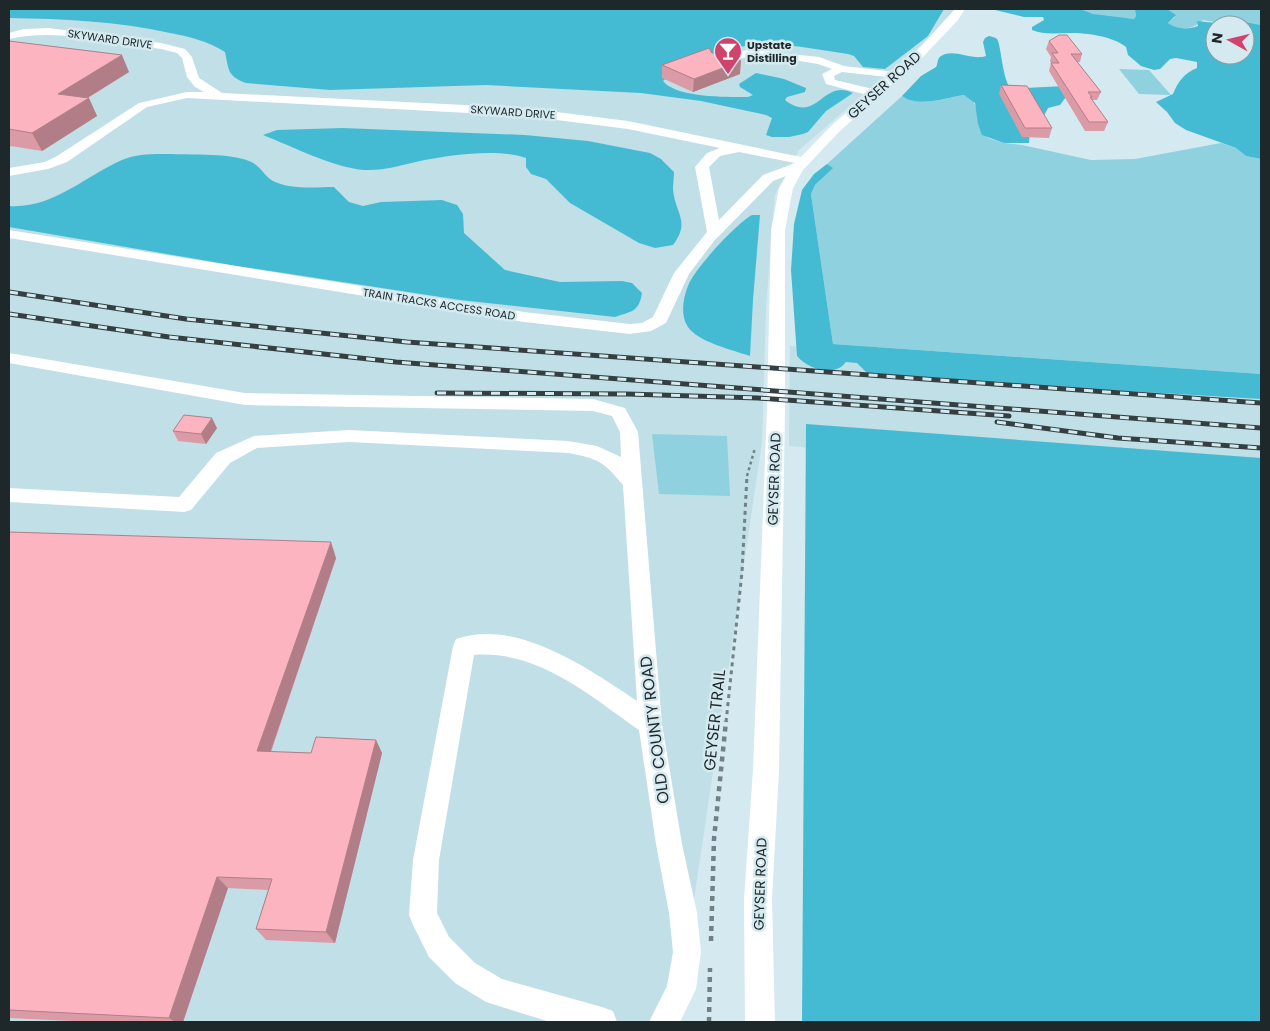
<svg xmlns="http://www.w3.org/2000/svg" width="1270" height="1031" font-family="Poppins,sans-serif">
	<rect width="100%" height="100%" fill="#d4eaf0"/>
	<g fill="#c0dfe7">
		<path d="M9,9h946l-12,17 -144,124 -24,45 -9,113 -4,135 -81,544 -22,35h-650z"/>
		<path d="M790,346l471,32v112l-472,-44z"/>
	</g>
	<g fill="#90d1e0">
		<path d="M1080,9h52l3,1 1,6 -1,3c-17,-1 -41,-1 -55,-10z"/>
		<path d="M1167,9h94v16l-21,-4 -15,3 -22,-4c-10,10 -24,11 -35,3l7,-6z"/>
		<path d="M1119,69l30,1 22,25 -32,-1z"/>
		<path d="M964,95l9,5 5,14v10l10,14 16,5 18,2 69,15 44,-1 86,-16 15,5 10,8 15,3v215l-428,-30 -22,-150 4,-9 17,-17 -5,-4 75,-68c16,12 44,2 62,-1z"/>
		<path d="M652,434l75,2 3,60 -71,-2z"/>
	</g>
	<g fill="#45bbd3" fill-rule="evenodd">
		<path d="M9,9h935l-16,27 -43,33 -22,-2 -9,-11 -6,-2c-35,-5 -72,-14 -108,-7 -10,1 -20,6 -30,9 -17,5 -34,13 -47,25 13,17 65,16 85,16l5,-2 -13,-8 -1,-3 17,-11 28,6 22,9 -1,4 -18,5 -2,3c32,25 38,-22 68,-7l-27,18 -18,21 -5,2 -14,3h-17l-6,-2 6,-17 -6,-3 -65,-14 -60,-8 -155,-8 -156,5 -84,-7c-19,-7 -17,-13 -21,-31 -17,-11 -35,-15 -55,-19 -53,-12 -107,-14 -161,-15z"/>
		<path d="M991,9h89l13,5 41,5 2,-3 -1,-6 -3,-1h35l9,6 -8,8c8,6 20,7 30,3l-1,-5 28,3 15,-3 21,4v134l-15,-3 -10,-8 -50,-18 -11,-7 -8,-11 -11,-10 17,-8c5,-12 11,-21 24,-26v-6l-21,-4 -6,1 -10,10 -6,1 -13,-4 -13,-11 -2,-8c-14,-11 -38,-14 -56,-14 -13,0 -26,2 -38,-3v-3l12,-7 -1,-3h-19zM1215,25h30v30h-30z"/>
		<path d="M989,36c3,1 6,1 8,3 4,5 5,36 12,47l15,2 41,-2 4,7 -9,12 -12,3 -9,17 -9,5 -1,13h-25l-22,-8 -4,-11 -3,-21 -11,-8c-19,3 -46,13 -62,1l19,-20 15,-9c2,-3 1,-9 5,-11 13,-8 31,5 45,0l-3,-14 2,-4z"/>
		<path d="M342,128l183,7 63,6 62,12 11,6 13,13c0,6 -1,11 -1,17 2,25 18,32 0,56l-18,3 -16,-5 -69,-40 -24,-24 -15,-5 -5,-7v-9c-28,-10 -76,-3 -106,3 -18,4 -37,10 -56,9 -29,-2 -73,-24 -101,-35l14,-5z"/>
		<path d="M172,154c23,1 57,-1 77,7 11,4 15,15 24,20 18,9 42,6 61,6l15,15 14,4 18,-4 61,-2 15,5 6,9 1,19 41,37 55,12 62,-1 10,2 10,10c-3,19 -10,18 -27,24l-155,-17 -223,-34 -228,-39v-21c44,3 76,-30 113,-46 16,-7 34,-6 50,-6z"/>
		<path d="M827,164l6,4 -18,17 -4,9 22,150 428,30v25l-391,-23 -13,-13 -11,-1c-12,16 -38,7 -49,-6l-6,-86 3,-46 8,-34 12,-16z"/>
		<path d="M752,215h8l-7,85 -3,56c-17,-6 -52,-14 -62,-29 -8,-12 -5,-29 0,-41 6,-17 49,-63 64,-71z"/>
		<path d="M806,424l455,34v564h-459z"/>
	</g>
	<g fill="none" stroke-linecap="round" stroke-linejoin="round">
		<path stroke="#728185" stroke-width="2.5" stroke-dasharray="3 3" stroke-linecap="butt" d="M747,476l8,-28"/>
		<path stroke="#728185" stroke-width="3" stroke-dasharray="4 4" stroke-linecap="butt" d="M726,722l16,-150 5,-97"/>
		<g stroke="#728185" stroke-width="4.5" stroke-dasharray="5 5" stroke-linecap="butt">
			<path d="M711,941l3,-102 12,-118"/>
			<path d="M709,1022l1,-54"/>
		</g>
		<g fill="#fff" fill-rule="evenodd">
			<path d="M955,9h10l-7,11 -37,39 -81,72 -37,39 -10,18 -8,42v178l-6,362 -7,129 3,123h-30l-1,-123 9,-129 14,-362 4,-178 8,-42 7,-12 -13,5 -59,60 -25,33 -23,49 -15,8 -21,3 -106,-12 -515,-84v-8l515,82 106,12 12,-1 11,-6 21,-44 33,-41 -12,-65 12,-14 13,-5 -92,-19 -103,-13 -338,-18 -40,9 -80,55 -19,7 -39,7v-8l36,-6 12,-6 82,-53 48,-11h17l-9,-5 -8,-10 -5,-19 -5,-5 -16,-4c-47,-6 -106,-21 -152,-10v-6l15,-4 25,-1 112,15 24,6 7,8 7,21 23,15 303,15 103,13 173,36 31,-32 35,-30 -41,-11 -4,-10 10,-5 -14,-5 -60,-10 -42,11 -4,-1 -1,-2 1,-2 30,-9 19,-3 20,5 38,4 25,9 50,6 19,-17zM842,72l45,5 -14,12 -38,-9 -1,-4zM739,152l56,11 -32,12 -44,45 -10,-53 11,-11z"/>
			<path d="M9,353l236,40 348,6 32,9 13,24 24,292 20,120 15,69 4,39 -5,37 -16,33h-31l18,-36 6,-34 -4,-39 -13,-69 -17,-114c-50,-35 -101,-80 -165,-75l-35,205 -2,53 12,24 26,26 27,16 100,28 11,4 4,11h-67l-64,-20 -31,-19 -26,-26 -16,-32 -4,-10 4,-55 40,-214 3,-7c61,-21 133,30 181,62l-14,-216c-20,-24 -24,-26 -55,-32l-219,-11 -92,6 -27,15 -39,47 -7,2 -175,-10v-14l170,9 37,-44 38,-17 95,-6 219,11 29,5 24,11 -1,-25 -8,-16 -19,-5 -348,-6 -236,-42z"/>
		</g>
		<g stroke="#353f42" stroke-width="5">
			<g id="rail">
				<path d="M9,292l177,27 221,23 854,61"/>
				<path d="M9,314l160,23 227,25 865,66"/>
				<path d="M437,393l190,1 131,4 251,18"/>
				<path d="M997,422l121,16 143,10"/>
			</g>
		</g>
		<use href="#rail" stroke="#d4eaf0" stroke-width="3" stroke-dasharray="9" stroke-linecap="butt"/>
	</g>
	<g fill="#da9ba6">
		<path d="M9,41l120,31 -41,26 9,18 -55,35 -31,-5 -2,2z"/>
		<path d="M1049,41l33,13 -2,8h-3l24,30 -4,8h-5l16,22 -4,9h-19l-36,-60 2,-8 -1,-2 1,-4 -5,-8z"/>
		<path d="M712,53l28,21 -47,18 -31,-14v-13z"/>
		<path d="M1001,85l51,43 -3,10 -27,-1 -23,-43z"/>
		<path d="M217,428l-11,16 -28,-3 -5,-10z"/>
		<path d="M9,532l327,26 -65,194 40,1 65,-13 6,13 -47,190 -69,-3 -10,-11 12,-39 -40,-2 -45,134h-91l-83,-4z"/>
	</g>
	<g fill="#b17e87">
		<path d="M122,55l7,17 -63,39 -8,-17z"/>
		<path d="M741,61l-1,13 -47,18 1,-13z"/>
		<path d="M89,98l8,18 -55,35 -10,-18z"/>
		<path d="M212,418l5,10 -11,16 -5,-10z"/>
		<path d="M331,542l5,16 -70,207 -9,-14z"/>
		<path d="M376,740l6,13 -47,190 -9,-11z"/>
		<path d="M217,877l11,11 -45,134h-8l-6,-4z"/>
	</g>
	<g fill="#fdb4c1" stroke="#b17e87">
		<path d="M1059,35h8l15,19h-11l30,38h-13l4,5h-2l18,25h-19l-38,-59h8l-7,-10h6l-9,-12z"/>
		<path d="M9,41l113,14 -64,39 31,4 -57,35 -23,-4z"/>
		<path d="M709,48l3,5h9l20,8 -47,18 -32,-14z"/>
		<path d="M1001,85l26,1 25,42h-27z"/>
		<path d="M184,415l28,3 -11,16 -28,-3z"/>
		<path d="M9,532l322,10 -74,209 54,2 5,-16 60,3 -50,192 -70,-3 16,-50 -55,-2 -48,141 -160,-8z"/>
	</g>
	<defs>
		<g id="bar-pin" transform="scale(1.4375)"><path d="M0 17L-7.5 6A9.5 9.5 0 1 1 7.5 6Z" fill="#d1436c" stroke="#d4eaf0"/><path d="M-6-5H6L.8 .8V4.5H3.5V6h-7V4.5H-.8V.8Z" fill="#fff"/></g>
	</defs>
	<g fill-rule="evenodd">
		<use href="#bar-pin" x="728" y="51"/>
	</g>
	<g text-anchor="middle" stroke-width="5" stroke-linejoin="round" paint-order="stroke">
		<g font-size="11" fill="#1e2729" stroke="#d4eaf0">
			<text transform="translate(110 39) rotate(8)" y="4">SKYWARD DRIVE</text>
			<text transform="translate(513 112) rotate(4)" y="4">SKYWARD DRIVE</text>
			<text transform="translate(439 304) rotate(9)" y="4">TRAIN TRACKS ACCESS ROAD</text>
		</g>
		<g font-size="11" font-weight="bold" fill="#1e2729" stroke="#d4eaf0" text-anchor="start">
			<text x="747" y="49">Upstate<tspan x="747" dy="13">Distilling</tspan></text>
		</g>
		<g font-size="14" fill="#1e2729" stroke="#d4eaf0">
			<text transform="translate(884 85) rotate(-42)" y="5">GEYSER ROAD</text>
			<text transform="translate(774 479) rotate(-88)" y="5">GEYSER ROAD</text>
			<text transform="translate(760 884) rotate(-88)" y="5">GEYSER ROAD</text>
		</g>
		<g font-size="16" fill="#1e2729" stroke="#d4eaf0">
			<text transform="translate(714 720) rotate(-84)" y="6">GEYSER TRAIL</text>
			<text transform="translate(654 730) rotate(-97)" y="6">OLD COUNTY ROAD</text>
		</g>
	</g>
	<rect width="1270" height="1031" fill="none" stroke="#1e2729" stroke-width="20"/>
	<g transform="translate(1230 40) rotate(278)"><circle r="24" fill="#d4eaf0" stroke="#8b9ca0"/>
	<path d="M0-4L9 19L0 12L-9 19Z" fill="#d1436c"/>
	<text y="-8" font-size="14" font-weight="bold" text-anchor="middle" fill="#1e2729">N</text>
	</g>
</svg>
